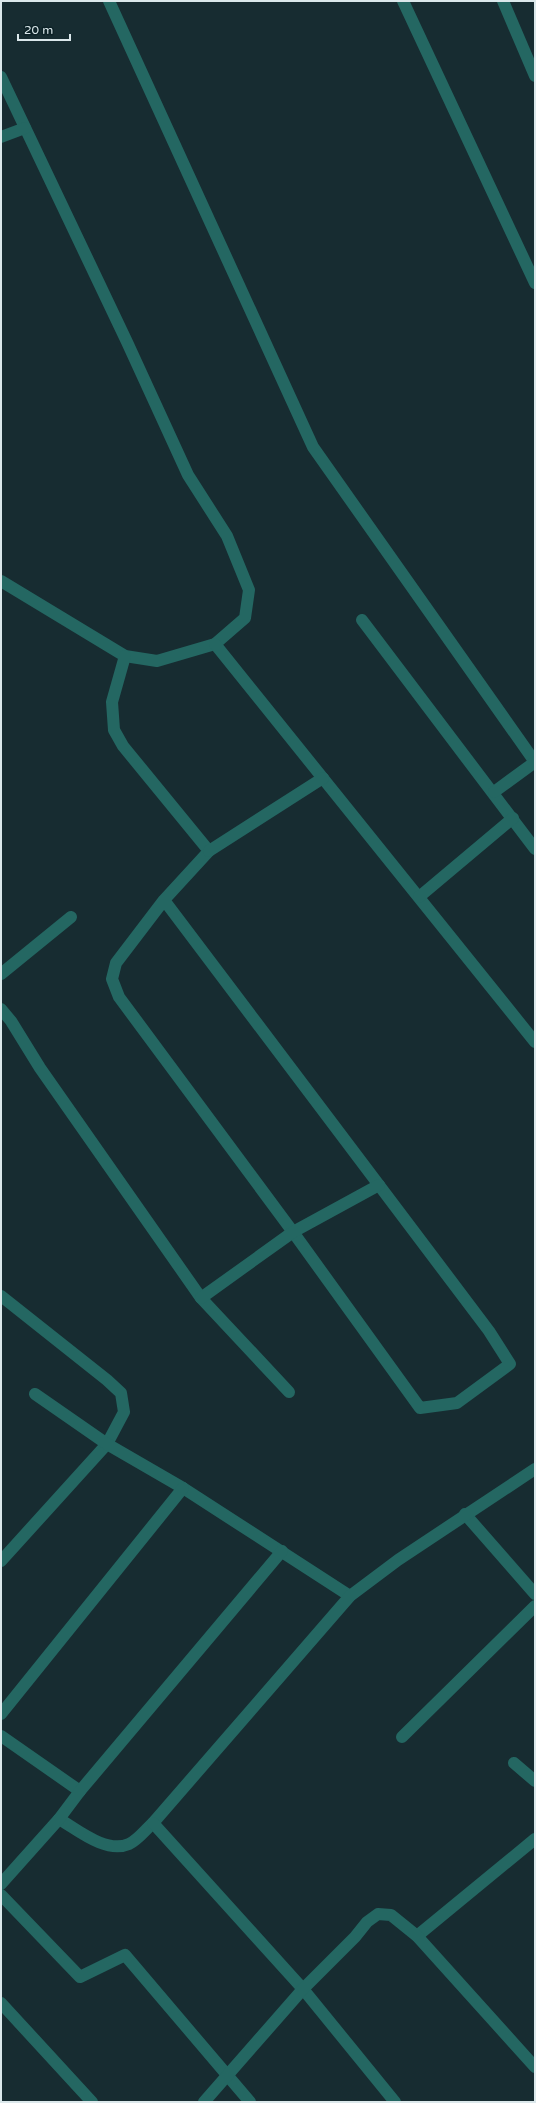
<svg xmlns="http://www.w3.org/2000/svg" width="536" height="2103" font-family="'Varela Round',sans-serif">
	<rect width="100%" height="100%" fill="#172c31"/>
	<g fill="none" stroke-linecap="round" stroke-linejoin="round">
		<g stroke="#246762" stroke-width="12">
			<path d="M109,1l204,446 222,315"/>
			<path d="M403,1l132,282"/>
			<path d="M503,1l32,75"/>
			<path d="M1,77l126,265 61,133 39,61 22,54 -4,28 -30,26 -58,17 -32,-5 -124,-75"/>
			<path d="M1,137l24,-9"/>
			<path d="M362,620l173,229"/>
			<path d="M215,644l320,398"/>
			<path d="M125,656l-13,46 2,28 9,16 86,105 -45,49 325,431 21,33 -53,39 -37,5 -127,-176 -174,-235 -7,-18 4,-16 48,-63"/>
			<path d="M494,792l41,-30"/>
			<path d="M209,851l114,-73"/>
			<path d="M419,897l94,-79"/>
			<path d="M1,974l70,-57"/>
			<path d="M1,1009l10,12 29,47 161,230 88,94"/>
			<path d="M1,1296l106,84 14,13 3,19 -17,32 -106,117"/>
			<path d="M201,1298l92,-66 86,-47"/>
			<path d="M35,1394l72,50 76,44 167,108"/>
			<path d="M465,1514l70,80"/>
			<path d="M1,1714l182,-226"/>
			<path d="M1,1736l79,55"/>
			<path d="M402,1737l133,-131"/>
			<path d="M514,1763l21,18"/>
			<path d="M59,1819c19,11 47,35 70,25 9,-4 17,-15 24,-21l197,-227 48,-36 137,-91"/>
			<path d="M153,1823l150,166 92,113"/>
			<path d="M1,1884l58,-65 21,-28 202,-240"/>
			<path d="M1,1895l79,82 45,-22 125,147"/>
			<path d="M417,1936l118,-97"/>
			<path d="M1,2003l91,99"/>
			<path d="M204,2102l99,-113 52,-52 12,-15 11,-8 13,1 26,21 118,131"/>
		</g>
	</g>
	<rect width="536" height="2103" fill="none" stroke="#dbe8eb" stroke-width="4"/>
	<path d="M18 34v6h52v-6" fill="none" stroke="#dbe8eb" stroke-width="2"/>
	<text x="24" y="34" font-size="12" fill="#dbe8eb" stroke="#0d2227" stroke-width="3" paint-order="stroke">20 m</text>
</svg>
